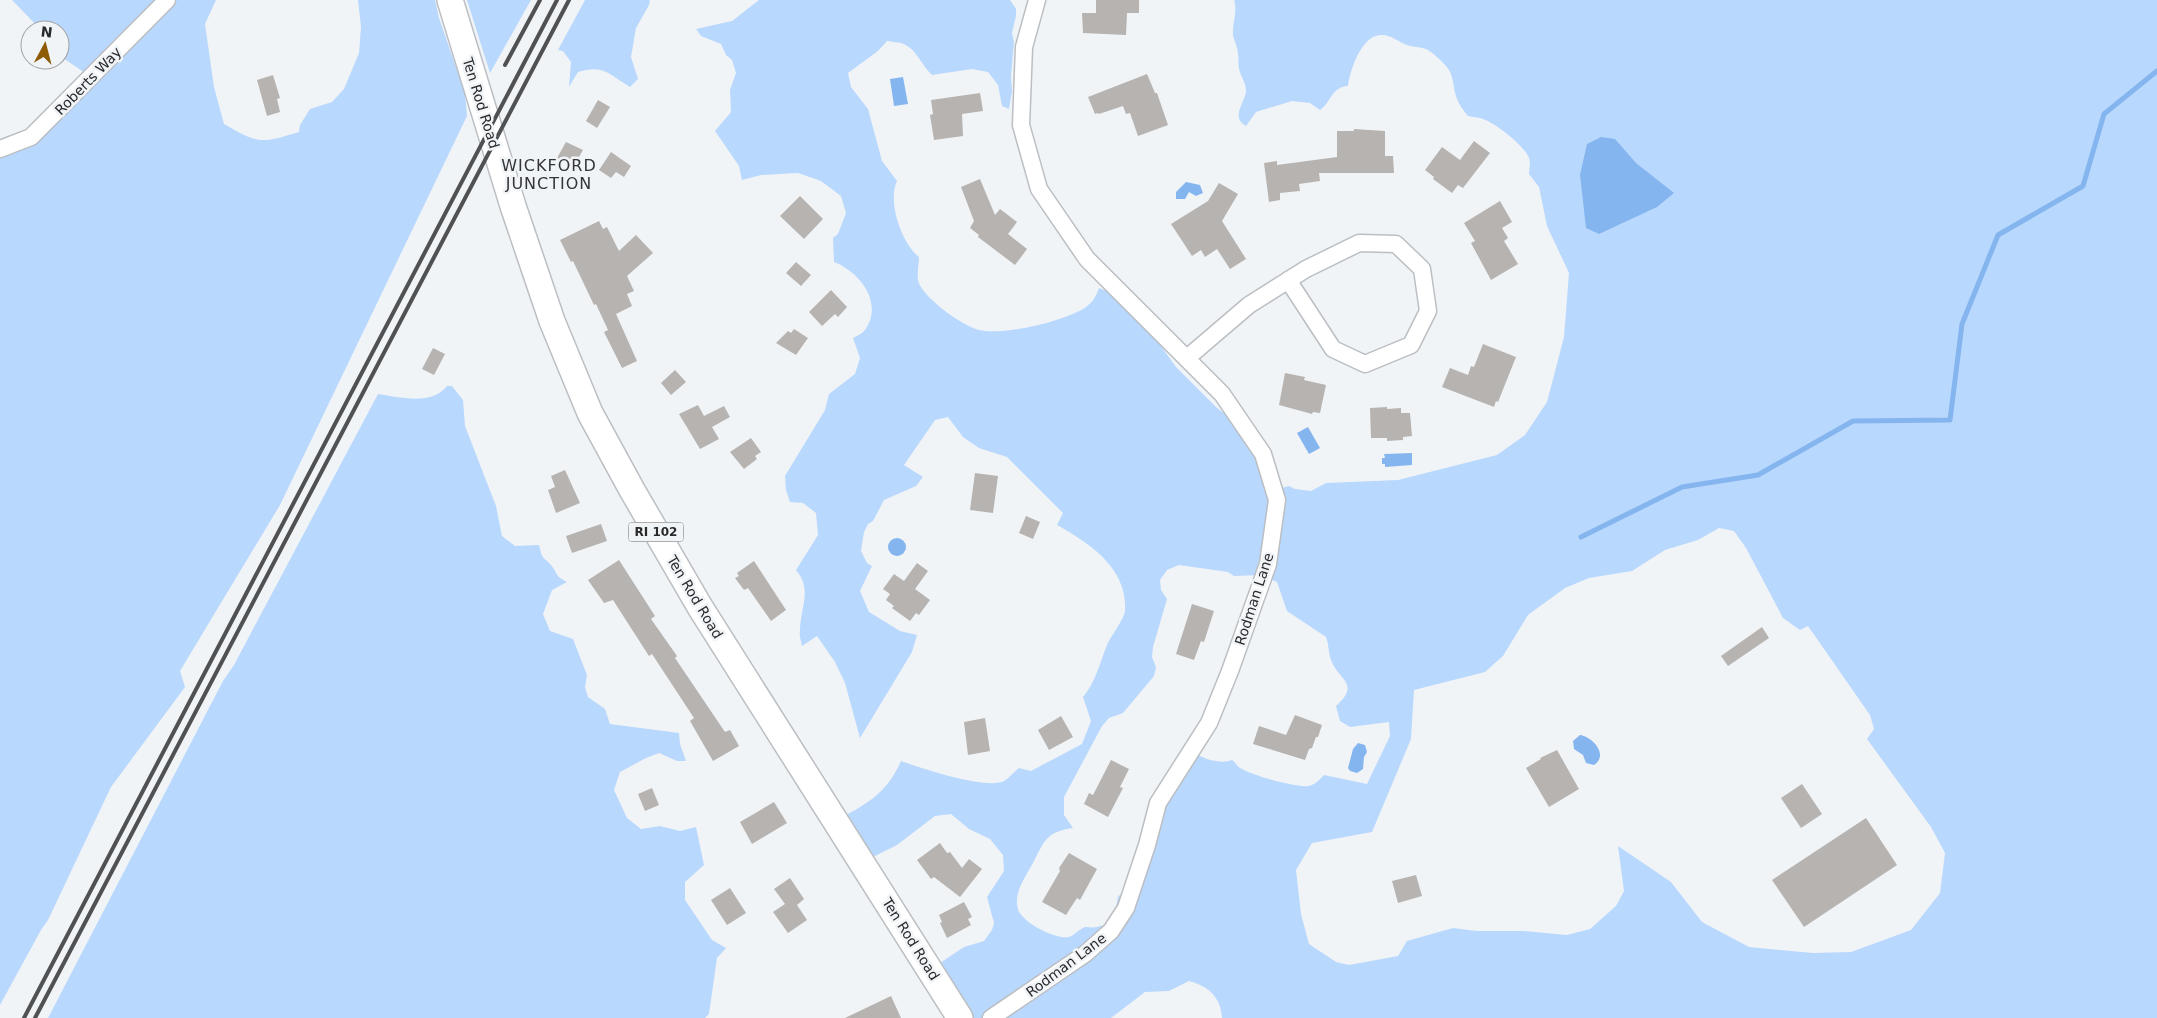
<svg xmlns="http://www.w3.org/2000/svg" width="2157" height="1018" font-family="'DejaVu Sans',sans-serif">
	<rect width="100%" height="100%" fill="#f1f4f7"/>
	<g fill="#b9d8fd" fill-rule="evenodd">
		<path d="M12,0h204l-11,24 9,63 10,37c36,21 38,19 75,8l1,-7 10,-16 22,-7 12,-13 15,-36 2,-26 -3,-27h77l4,18 26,75 2,23 -187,389 -100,166 5,16 -74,100 -63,133 -7,10 -41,75v-859l21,-7 67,-64 -28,-19v-26h-19z"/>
		<path d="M467,0h64l-41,73z"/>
		<path d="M585,0h65l-1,5 -13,23 -5,29 7,22 -8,8c-21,-13 -27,-23 -52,-15l-9,15 2,-25 -8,-11 -5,-1z"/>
		<path d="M759,0h251l6,9v7l-4,17 2,9 -3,34 1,15 -3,18 -7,-3 -4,-21 -10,-13 -16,-3 -40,6c-10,-9 -15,-25 -28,-31 -5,-2 -12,-2 -17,-3l-9,10 -30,22 3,14 17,22 14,52 15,20c-10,21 5,63 22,76 0,10 -4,22 2,30 9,15 42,39 58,43 24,6 87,-9 107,-23 7,-5 10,-11 13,-19l10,4 44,43 23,32 40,40 20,16 15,24 10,22 4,19 9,2 15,-4 6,3 16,2 15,-8 72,-3 99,-25 28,-20 22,-33 17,-65 5,-64 -22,-47 -8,-39 -10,-13c0,-5 2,-10 0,-16 -5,-13 -36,-37 -49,-40 -4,-1 -9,-1 -12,-2 -5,-6 -10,-13 -12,-20 -3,-9 -2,-17 -7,-26 -5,-7 -15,-17 -23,-21 -6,-2 -13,-2 -19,-4 -8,-3 -16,-10 -25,-10 -20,-1 -32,35 -34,51 -17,1 -17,17 -28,24l-10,-7 -18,-2 -36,11 -10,14c-16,-9 -1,-23 0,-35 0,-8 -5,-14 -7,-22 -1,-5 0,-10 -1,-15 0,-7 -4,-13 -5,-19 -1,-12 5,-23 1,-35h923v1018h-935c-1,-21 -14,-32 -33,-37l-20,10 -24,1 -34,26h-157l-26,-47 36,-24 20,-6 8,-11 2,-7 -7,-26 17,-26 -1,-16 -13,-16 -21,-10 -18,-15 -16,2 -38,29 -38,19 -26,-42c32,-17 53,-27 68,-61 19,7 86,29 103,20 5,-3 10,-9 15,-13l12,3 51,-27 9,-23 -8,-24c12,-14 17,-34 24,-52 4,-9 17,-26 18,-34 3,-43 -36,-68 -68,-86l6,-12 -56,-56 -28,-9 -16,-11 -15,-20 -13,3 -31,45 19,12 -7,9 -32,14 -11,21 -5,3 -4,8 -3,19 6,12 5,3 -12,25 9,21 31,19 17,4 -5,17 -52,86 -15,-55 -10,-21 -18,-26 -15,10c-1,-5 -3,-10 -2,-15 0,-24 13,-41 -4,-61l22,-35 -2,-22 -13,-10 -13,-1 -4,-12 -1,-14 40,-66 4,-16 26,-20 5,-16 -7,-20c4,-2 10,-5 12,-8 19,-27 -5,-58 -31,-68l-1,-24 5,-4 8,-21 -5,-17 -20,-15 -23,-8 -37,2 -19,5 -3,-14 -24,-35 16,-19 -1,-22 6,-17 -4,-13 -6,-5 -5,-11 -20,-8 -5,-7 36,-8zM1719,528l15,3 12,17 37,70 17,12 8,-4 62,89 4,14 -7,10 64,88 14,26 -5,40 -29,37 -60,22 -38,1 -64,-6 -47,-25 -31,-40 -53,-36 6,45 -8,15 -26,23 -23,6 -44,-4h-46l-24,-3 -46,13 -9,15 -49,9 -13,-3 -27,-18 -8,-30 -5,-44 16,-27 60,-11 39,-93 3,-49 71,-18 18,-16 25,-41 37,-27 24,-10 43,-7 33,-21 33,-10zM1179,565l49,7 6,4 27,-1 16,7 10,29 39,26c3,7 2,15 5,23 8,21 30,23 5,46l4,15 10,6 39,-5 1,14 -23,48 -43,-9c-5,5 -9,10 -16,11 -12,2 -57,-11 -68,-18 -3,-2 -5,-6 -8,-8 -9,4 -25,0 -34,-5 -31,42 -51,90 -73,138l-7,3c-2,14 -5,28 -21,31 -4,1 -8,0 -12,0 -6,2 -10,8 -16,10 -13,3 -48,-15 -51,-28 -5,-16 8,-33 15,-46 12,-23 13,-31 40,-35l-9,-13v-18l38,-71 7,-8 14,-5 31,-37 2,-9 -4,-10 1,-10 14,-48 -6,-9 -1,-10 7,-10z"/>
		<path d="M447,386h5l11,14 2,26 31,80 6,30 13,10 24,-1c4,16 3,10 12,20 8,10 3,10 16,17l-15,8 -9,24 7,17 23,8 14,36 -2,12 3,10 17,12 5,15 69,9 1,11 6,17h-9l-18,-8 -13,5 -26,14 -6,18 13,28 14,11 19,-3 20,5 16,-4 8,38 -19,17v18l27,40 14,8 -9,10 -8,56 -4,4h-657l175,-337 11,-16 144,-271c21,3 54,12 69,-8z"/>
	</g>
	<g fill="#85b5ef">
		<path d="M903,77l5,27 -14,2 -4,-27z"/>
		<path d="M1601,137l14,2 21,24 38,30 -17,14 -58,27 -13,-6 -6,-53 7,-31z"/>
		<path d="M1186,182l14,3 3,8 -7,3 -7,-4 -4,7h-9v-7z"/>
		<path d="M1308,427l12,21 -11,6 -12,-21z"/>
		<path d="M1412,453v12l-27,2v-3h-3v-6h3l-1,-4z"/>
		<circle cx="897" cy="547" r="9"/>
		<path d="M1580,735c13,2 29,20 14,30l-8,-2 -3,-8 -9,-6 -1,-8z"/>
		<path d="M1358,743l7,2 2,7 -3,5 -1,12 -6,4 -7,-2 -2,-3 5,-19z"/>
	</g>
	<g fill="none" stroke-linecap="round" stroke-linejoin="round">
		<path stroke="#85b5ef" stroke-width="5" d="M1581,537l101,-50 76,-12 95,-54 97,-1 12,-96 36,-89 85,-49 21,-72 53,-43"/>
	</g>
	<g fill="#b6b3b0">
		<path d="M1096,0h43v13h-12l-1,22 -43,-2 -1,-20h14z"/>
		<path d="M1147,74l8,19h2l11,32 -30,11 -8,-23 -4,1 -3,-8 -24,8 -1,-1 -3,1 -7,-17z"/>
		<path d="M273,75l7,23 -3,1 3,13 -13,4 -10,-36z"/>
		<path d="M980,93l3,18 -21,3 1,22 -29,4 -4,-25 3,-1 -2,-14z"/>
		<path d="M598,100l12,7 -13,21 -11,-7z"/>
		<path d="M1354,129l31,2v25h8l1,17h-75l1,8 -21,3 1,7 -20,2v7l-11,2 -5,-39 13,-2v4l60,-8v-26h17z"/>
		<path d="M1474,141l16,12 -27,35 -5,-3 -6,8 -19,-14 1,-2 -9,-7 17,-23 18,13z"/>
		<path d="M566,142l17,8 -9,16 -17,-8z"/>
		<path d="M611,152l20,14 -7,11 -8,-5 -5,6 -12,-8z"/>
		<path d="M980,179l15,36 5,-6 17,13 -9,12 19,15 -12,16 -37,-28 1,-2 -9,-7 4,-7 -13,-34z"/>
		<path d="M1219,183l19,11 -16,27 24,38 -16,10 -13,-20 -12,8 -4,-7 -9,6 -21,-32 37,-23z"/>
		<path d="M800,196l23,23 -19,20 -24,-23z"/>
		<path d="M1500,201l12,21 -10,6 6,10 -4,3 14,23 -27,16 -20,-37 4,-2 -11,-18z"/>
		<path d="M599,221l4,8 4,-2 12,24 17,-16 17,18 -26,23 7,15 -7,3 5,12 -16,8 21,47 -15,7 -18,-36 4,-2 -12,-26 -2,1 -21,-44 -2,1 -11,-22z"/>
		<path d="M796,262l15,13 -10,11 -15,-13z"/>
		<path d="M831,290l16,17 -9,10 -3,-3 -13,12 -13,-14z"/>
		<path d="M794,329l14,9 -12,17 -20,-12 12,-12 3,2z"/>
		<path d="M1483,344l33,13 -18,45 -2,-1 -2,6 -52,-20 8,-19 18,7 3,-9 3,1z"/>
		<path d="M433,348l12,6 -11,21 -12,-6z"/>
		<path d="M675,370l11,12 -15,13 -10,-12z"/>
		<path d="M1285,373l20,4 -1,3 22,5 -6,28 -7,-1 -1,2 -33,-9z"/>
		<path d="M698,405l6,11 20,-10 6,11 -18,10 7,12 -19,10 -21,-35z"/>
		<path d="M1387,407v2l14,-1v5h9l2,23 -9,1v3l-16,1v-3h-16l-1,-30z"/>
		<path d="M751,438l10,14 -6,4 2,3 -13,10 -14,-17z"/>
		<path d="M565,470l15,33 -24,10 -8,-23 7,-3 -4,-11z"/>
		<path d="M975,473l23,3 -5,37 -23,-3z"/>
		<path d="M1026,516l14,6 -7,17 -14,-6z"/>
		<path d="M601,524l6,17 -35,12 -6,-17z"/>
		<path d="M619,560l36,56 -4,3 26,37 -2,2 50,74 5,-2 9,16 -26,15 -23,-40 4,-3 -42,-64 -3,2 -36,-56 -9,3 -16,-23z"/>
		<path d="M754,561l32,49 -15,11 -23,-33 -4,2 -9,-12 4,-2 -2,-3z"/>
		<path d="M917,563l11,8 -13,18 15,11 -11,15 -3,-2 -6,8 -18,-13 2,-2 -8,-6 4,-6 -7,-5 11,-15 10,7z"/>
		<path d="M1192,604l22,7 -10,31 -3,-1 -7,19 -18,-6z"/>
		<path d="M1762,627l7,11 -41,28 -7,-10z"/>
		<path d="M1295,715l27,10 -4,12h-2l-4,11 -3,1 -4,11 -52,-16 6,-18 27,9z"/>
		<path d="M1061,716l12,21 -24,13 -11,-20z"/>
		<path d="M985,718l5,33 -22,4 -4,-33z"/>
		<path d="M1557,750l22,39 -30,18 -23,-39 15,-9 -1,-1z"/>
		<path d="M1111,760l18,9 -9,18 3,1 -15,29 -24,-13 5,-11 4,2z"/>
		<path d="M1802,784l20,30 -21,14 -20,-30z"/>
		<path d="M652,788l7,17 -14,6 -7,-17z"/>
		<path d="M774,802l13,21 -35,21 -12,-22z"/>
		<path d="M1866,818l31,47 -93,62 -32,-47z"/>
		<path d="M940,843l7,10 3,-1 12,16 7,-9 13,10 -22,28 -26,-20 -3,2 -14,-19z"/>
		<path d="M1069,853l28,16 -17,31 -3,-2 -11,17 -24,-13 18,-31 -1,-3z"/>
		<path d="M1416,875l6,21 -24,7 -6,-22z"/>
		<path d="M790,878l14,21 -7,6 10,15 -19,13 -15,-21 12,-8 -11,-15z"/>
		<path d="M730,888l16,25 -19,12 -16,-25z"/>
		<path d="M964,902l8,15 -4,2 3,6 -24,13 -7,-15 2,-1 -3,-7z"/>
		<path d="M891,996l10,22h-56z"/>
	</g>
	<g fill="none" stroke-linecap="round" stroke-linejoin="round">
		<g stroke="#bbbec2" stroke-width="19">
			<g id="street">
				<path d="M0,149l31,-12 136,-137"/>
				<path d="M1187,358l62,-53 57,-36 53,-26 37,1 26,25 6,42 -17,34 -46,19 -32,-15 -45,-69"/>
				<path d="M991,1018l94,-64 26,-23 15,-23 21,-63 11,-42 51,-80 21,-52 38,-107 9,-64 -14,-46 -41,-60 -135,-135 -48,-70 -18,-64 3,-78 13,-47"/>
			</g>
		</g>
		<g stroke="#bbbec2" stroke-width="28">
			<path id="primary" d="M450,0l63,206 39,115 38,92 42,77 68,117 260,411"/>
		</g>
		<use href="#street" stroke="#fff" stroke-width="16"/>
		<use href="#primary" stroke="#fff" stroke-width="25"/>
		<g stroke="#4f5153" stroke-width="4">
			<path d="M505,65l35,-65"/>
			<path d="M24,1018l533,-1018"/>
			<path d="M35,1018l534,-1018"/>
		</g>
	</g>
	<g text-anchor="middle" stroke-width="5" stroke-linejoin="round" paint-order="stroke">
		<rect fill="#f1f4f7" stroke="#646668" stroke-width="1" x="628.5" y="522.5" width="55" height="19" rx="4"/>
		<g font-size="12" font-weight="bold" fill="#28292b">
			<text x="656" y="536">RI 102</text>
		</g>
		<g font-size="14" fill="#28292b" stroke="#f1f4f7">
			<text transform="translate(88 81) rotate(-46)" y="5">Roberts Way</text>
			<text transform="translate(481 103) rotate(73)" y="5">Ten Rod Road</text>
			<text transform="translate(695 597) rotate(59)" y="5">Ten Rod Road</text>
			<text transform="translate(1254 599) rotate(-72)" y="5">Rodman Lane</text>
			<text transform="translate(911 939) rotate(58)" y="5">Ten Rod Road</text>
			<text transform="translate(1066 965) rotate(-37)" y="5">Rodman Lane</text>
		</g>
		<g font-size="16" letter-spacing="1" fill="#333538" stroke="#f1f4f7">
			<text x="549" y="171">WICKFORD<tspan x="549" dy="18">JUNCTION</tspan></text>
		</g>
	</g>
	<g transform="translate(45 45) rotate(7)"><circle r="24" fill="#f1f4f7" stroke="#a1a3a5"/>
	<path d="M0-4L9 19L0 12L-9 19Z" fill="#8c5b03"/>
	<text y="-8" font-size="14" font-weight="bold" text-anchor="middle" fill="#28292b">N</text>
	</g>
</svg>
